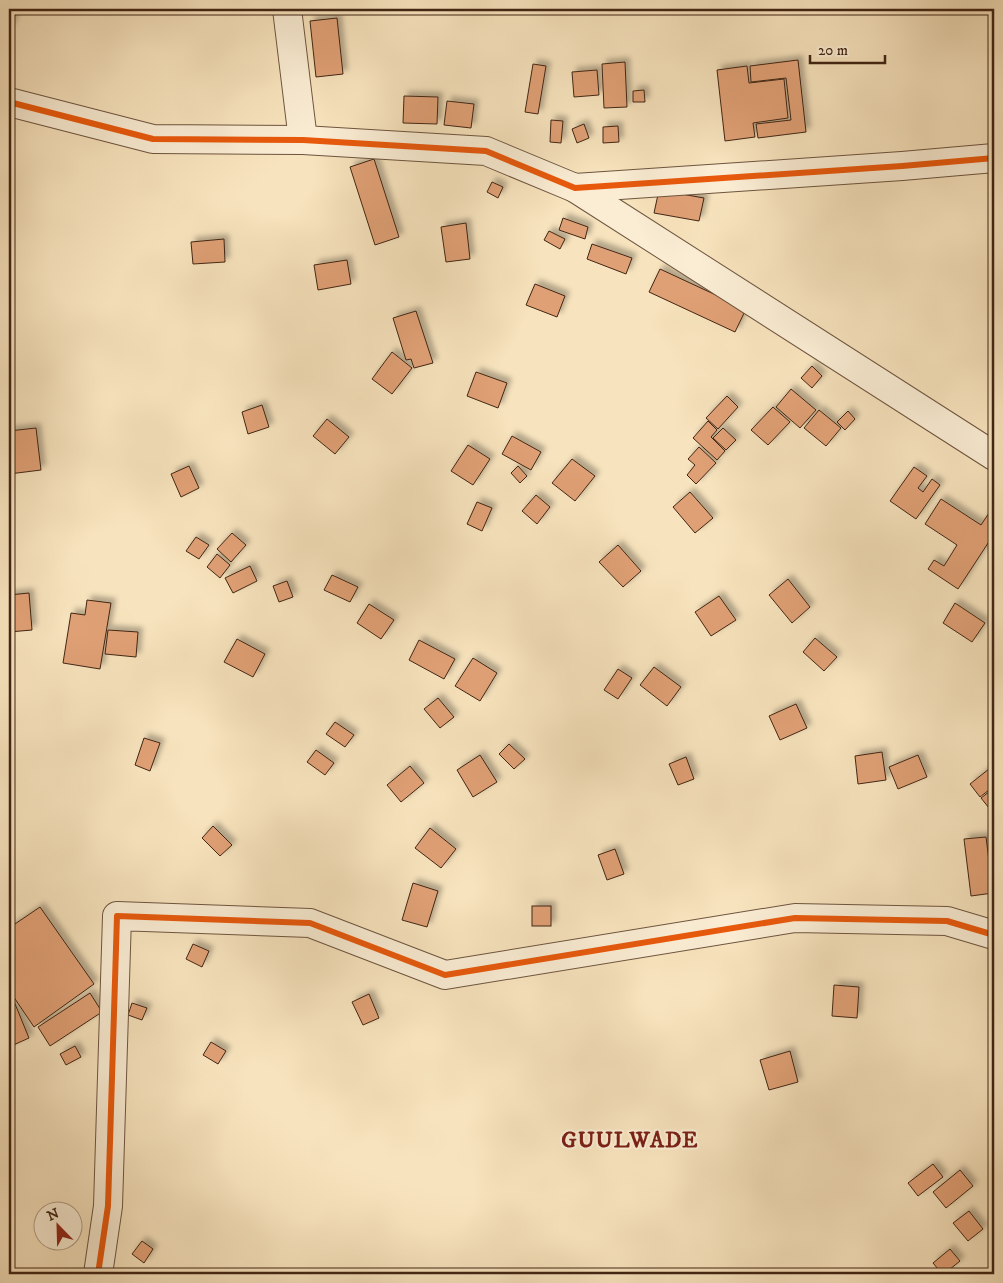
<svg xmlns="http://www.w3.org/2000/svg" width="1003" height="1283" font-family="'IM FELL DW Pica',serif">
	<defs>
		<filter id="shadow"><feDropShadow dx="4.5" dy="-4.5" stdDeviation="2.5" flood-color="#0004"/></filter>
	</defs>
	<rect width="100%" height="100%" fill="#f7e3bd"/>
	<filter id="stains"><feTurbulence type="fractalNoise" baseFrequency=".004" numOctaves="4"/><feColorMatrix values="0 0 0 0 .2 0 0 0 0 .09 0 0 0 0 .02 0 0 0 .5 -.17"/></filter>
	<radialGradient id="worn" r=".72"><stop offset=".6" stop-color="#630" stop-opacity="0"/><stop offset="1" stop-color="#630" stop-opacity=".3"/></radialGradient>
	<g fill="#e0a074" stroke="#412514" filter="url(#shadow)">
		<path d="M9,9h8l-7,20h-1z"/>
		<path d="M337,18l6,56 -27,3 -6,-56z"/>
		<path d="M798,60l8,72 -48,6 -2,-14 35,-4 -5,-42 -35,4 -1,-16z"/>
		<path d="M625,62l2,45 -23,1 -2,-44z"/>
		<path d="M533,64l13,2 -8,48 -13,-2z"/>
		<path d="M747,66l2,17 35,-4 4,39 -35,5 2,14 -30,4 -8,-71z"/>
		<path d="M597,70l2,25 -25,2 -2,-25z"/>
		<path d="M644,90l1,12h-12v-11z"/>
		<path d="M404,96l34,1 -1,27 -34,-1z"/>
		<path d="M447,101l27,3 -3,24 -27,-3z"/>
		<path d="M551,120l12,1 -2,22 -11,-1z"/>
		<path d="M584,124l5,14 -12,5 -5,-14z"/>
		<path d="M618,126l1,16 -16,1v-16z"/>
		<path d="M374,159l25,78 -24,8 -25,-78z"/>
		<path d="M492,182l11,5 -5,11 -11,-6z"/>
		<path d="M659,190l45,8 -5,23 -45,-8z"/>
		<path d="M563,218l25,9 -3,12 -26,-9z"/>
		<path d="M466,223l4,36 -24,3 -5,-35z"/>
		<path d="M549,231l16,8 -5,10 -16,-9z"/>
		<path d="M224,239l1,23 -32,2 -2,-22z"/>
		<path d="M592,244l40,14 -6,16 -39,-15z"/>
		<path d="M347,260l4,24 -33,6 -4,-25z"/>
		<path d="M660,269l86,40 -11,23 -86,-40z"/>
		<path d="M535,284l30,12 -8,21 -31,-12z"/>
		<path d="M416,311l17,52 -19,5 -3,-9 -5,1 -13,-42z"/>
		<path d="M392,352l20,16 -20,26 -20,-15z"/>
		<path d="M812,366l10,10 -10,12 -11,-10z"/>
		<path d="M476,372l31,11 -9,25 -31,-12z"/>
		<path d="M791,389l25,21 -16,18 -24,-21z"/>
		<path d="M727,396l11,11 -20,22 -12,-11z"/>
		<path d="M262,405l7,22 -21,7 -6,-22z"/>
		<path d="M773,407l17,15 -22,23 -17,-15z"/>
		<path d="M819,410l22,18 -15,18 -22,-18z"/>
		<path d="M848,411l7,8 -10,11 -8,-8z"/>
		<path d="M327,419l22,18 -14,17 -22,-18z"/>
		<path d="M708,421l9,9 -6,7 14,14 -8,9 -24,-22z"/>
		<path d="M36,428l5,42 -32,4v-43z"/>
		<path d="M723,428l13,12 -10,10 -13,-12z"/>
		<path d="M512,436l29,16 -10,18 -29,-16z"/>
		<path d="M468,445l22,14 -17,26 -22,-14z"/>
		<path d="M699,447l17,16 -20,21 -9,-9 8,-10 -7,-6z"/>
		<path d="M572,459l23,17 -20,25 -23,-18z"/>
		<path d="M189,466l10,22 -18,9 -10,-23z"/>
		<path d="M518,466l9,10 -7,7 -9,-10z"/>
		<path d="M914,467l13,9 -9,12 5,4 9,-13 8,6 -24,34 -26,-18z"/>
		<path d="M690,492l23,26 -18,15 -22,-26z"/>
		<path d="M536,495l14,12 -13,17 -15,-13z"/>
		<path d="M941,499l40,26 8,-12 5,3v18l-36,55 -30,-20 6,-9 10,6 13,-21 -32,-21z"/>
		<path d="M477,502l15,6 -10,23 -15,-7z"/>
		<path d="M232,533l14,12 -15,17 -14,-13z"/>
		<path d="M196,537l13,8 -10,14 -13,-8z"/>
		<path d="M618,545l23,26 -18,16 -24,-25z"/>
		<path d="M217,554l13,11 -10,13 -13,-11z"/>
		<path d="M250,566l7,15 -24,12 -8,-15z"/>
		<path d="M332,575l26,12 -8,15 -26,-12z"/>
		<path d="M788,579l22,28 -18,16 -23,-28z"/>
		<path d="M287,581l6,16 -14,5 -6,-16z"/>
		<path d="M29,593l3,37 -23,2v-37z"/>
		<path d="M719,596l17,24 -25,16 -16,-24z"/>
		<path d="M87,600l24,3 -11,66 -37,-6 8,-50 14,2z"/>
		<path d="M955,603l30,20 -13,19 -29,-19z"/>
		<path d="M369,604l25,16 -13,19 -24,-16z"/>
		<path d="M108,630l30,2 -2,25 -31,-3z"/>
		<path d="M815,638l22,19 -13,14 -21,-19z"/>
		<path d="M237,639l28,15 -12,23 -29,-15z"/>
		<path d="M419,640l36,19 -11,20 -35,-19z"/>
		<path d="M473,658l24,15 -17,28 -25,-15z"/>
		<path d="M654,667l27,20 -14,19 -27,-21z"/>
		<path d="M618,669l14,9 -14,21 -14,-9z"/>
		<path d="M438,698l16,19 -14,11 -16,-19z"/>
		<path d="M796,704l11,24 -27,12 -11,-24z"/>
		<path d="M335,722l19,13 -9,12 -19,-13z"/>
		<path d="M144,738l16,5 -10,28 -15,-6z"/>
		<path d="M509,744l16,15 -11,10 -15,-15z"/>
		<path d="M316,750l18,13 -9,12 -18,-13z"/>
		<path d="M882,752l4,28 -28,4 -3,-28z"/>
		<path d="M480,755l17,27 -24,15 -16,-27z"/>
		<path d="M918,755l9,22 -29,12 -9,-22z"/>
		<path d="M686,757l8,22 -16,6 -9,-21z"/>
		<path d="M994,765v21l-14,11 -10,-13z"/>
		<path d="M410,766l14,17 -23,19 -14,-17z"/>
		<path d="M994,788v16l-5,4 -8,-10z"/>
		<path d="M213,826l19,19 -12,11 -18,-18z"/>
		<path d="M430,828l26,21 -15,19 -26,-20z"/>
		<path d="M986,837l7,56 -22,3 -7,-57z"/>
		<path d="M615,849l9,25 -17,6 -9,-25z"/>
		<path d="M413,883l25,8 -11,36 -25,-7z"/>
		<rect x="532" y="906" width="19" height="20"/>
		<path d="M40,907l54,77 -60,43 -25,-37v-62z"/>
		<path d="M193,944l16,7 -7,16 -16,-8z"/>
		<path d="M834,985l25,2 -2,31 -25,-2z"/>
		<path d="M90,993l12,19 -52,34 -12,-19z"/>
		<path d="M11,994l18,44 -20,9v-52z"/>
		<path d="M369,994l10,24 -16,7 -11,-23z"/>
		<path d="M132,1003l15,5 -5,12 -14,-5z"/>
		<path d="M211,1042l15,9 -8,13 -15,-9z"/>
		<path d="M75,1046l6,11 -15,8 -6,-11z"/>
		<path d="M790,1051l8,31 -29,8 -9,-30z"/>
		<path d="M933,1164l10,13 -25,19 -10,-13z"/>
		<path d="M960,1170l13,16 -27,22 -13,-16z"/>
		<path d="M969,1211l14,18 -15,12 -15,-18z"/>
		<path d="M142,1241l11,8 -9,14 -12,-9z"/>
		<path d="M950,1249l10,12 -16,13h-2l-9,-11z"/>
	</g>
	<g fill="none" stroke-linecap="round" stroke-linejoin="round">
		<g stroke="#6e543e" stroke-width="30">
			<g id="street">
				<path d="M287,9l16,131"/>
				<path d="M9,102l144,37 150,1 183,11 89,37 327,-22 92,-8"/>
				<path d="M575,188l419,268"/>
				<path d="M98,1274l10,-68 9,-290 193,7 135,52 350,-57 152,3 47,14"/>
			</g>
		</g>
		<use href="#street" stroke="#faedd4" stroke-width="28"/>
		<g stroke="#faedd4" stroke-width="9">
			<g id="cycleway">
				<path d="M9,102l144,37 150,1 183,11 89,37 327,-22 92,-8"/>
				<path d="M98,1274l10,-68 9,-290 193,7 135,52 350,-57 152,3 47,14"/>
			</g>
		</g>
		<use href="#cycleway" stroke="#e8590c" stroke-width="6"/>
	</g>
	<g text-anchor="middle" stroke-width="4" stroke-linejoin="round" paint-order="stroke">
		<g font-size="22" font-weight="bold" letter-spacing="1" fill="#7a1f14" stroke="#faedd4">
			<text x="630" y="1147">GUULWADE</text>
		</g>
	</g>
	<rect width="1003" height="1283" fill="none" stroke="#f7e3bd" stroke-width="30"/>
	<rect x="10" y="10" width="983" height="1263" fill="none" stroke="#412514" stroke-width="2.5"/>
	<rect x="15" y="15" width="973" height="1253" fill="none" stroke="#412514"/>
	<g transform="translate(58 1226) rotate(337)"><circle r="24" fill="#faedd4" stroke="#b09d87"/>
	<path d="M0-4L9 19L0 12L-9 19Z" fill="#8f2418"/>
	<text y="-8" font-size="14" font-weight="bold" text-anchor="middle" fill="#412514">N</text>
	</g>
	<path d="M810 55v8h75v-8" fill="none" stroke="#412514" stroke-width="2.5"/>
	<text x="818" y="55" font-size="15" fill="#412514" stroke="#faedd4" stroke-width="4" paint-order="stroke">20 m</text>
	<rect width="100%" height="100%" filter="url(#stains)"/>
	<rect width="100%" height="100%" fill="url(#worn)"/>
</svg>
